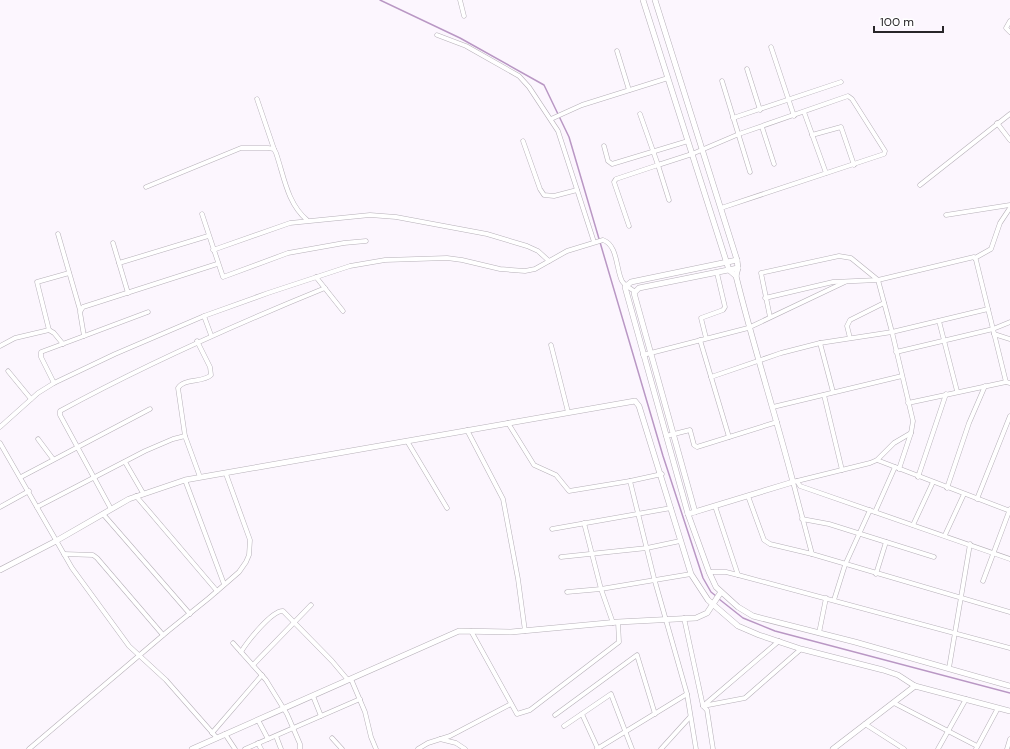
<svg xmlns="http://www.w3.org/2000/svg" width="1010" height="749" font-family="'DM Sans',sans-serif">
	<rect width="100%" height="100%" fill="#fcf6fe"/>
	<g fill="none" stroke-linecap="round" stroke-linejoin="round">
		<g stroke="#b997c4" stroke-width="1.5">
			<path d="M380,0l80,38 84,47 25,52 94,319 40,122 8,14 5,4"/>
			<path d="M719,599l24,19 32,13 235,62"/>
		</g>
		<g stroke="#b6b0b8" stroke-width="5">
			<g id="minor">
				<path d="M460,0l4,16"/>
				<path d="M1010,21l-4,7 4,4"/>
				<path d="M437,35l29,11 53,30 10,11 29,44 36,111"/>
				<path d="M771,47l23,69"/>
				<path d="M617,51l12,39"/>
				<path d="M747,69l13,41"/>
				<path d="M722,81l28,91"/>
				<path d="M257,99l17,50"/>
				<path d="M804,112l22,61"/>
				<path d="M640,114l18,51 34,-11 47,-20 109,-38 4,3 33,52 -1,3 -163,54"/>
				<path d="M733,118l108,-36"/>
				<path d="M551,119l31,-14 86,-27"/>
				<path d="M997,123l13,17"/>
				<path d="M762,127l12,37"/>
				<path d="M812,135l29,-8 13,38"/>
				<path d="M523,141l17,48 4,6 10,1 23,-6"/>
				<path d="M604,146l4,15 4,3 76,-23"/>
				<path d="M920,185l90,-71"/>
				<path d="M146,187l95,-39h27l6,1 2,4c8,23 11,50 31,67"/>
				<path d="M202,214l21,63 65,-24 56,-10 22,-2"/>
				<path d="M946,215l64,-10"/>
				<path d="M629,226l-15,-44 2,-3 42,-14 11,35"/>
				<path d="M58,234l22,76"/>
				<path d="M113,243l15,50"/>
				<path d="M213,250l77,-27 80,-8 26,2 91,17 40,12 11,5 11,10"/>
				<path d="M975,258l16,-9 9,-26 10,-15"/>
				<path d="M119,263l89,-27"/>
				<path d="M316,277l27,34"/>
				<path d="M765,298l68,-16 45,-2 96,-23 2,3 30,122"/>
				<path d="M204,316l7,19"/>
				<path d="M770,317l-9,-44 78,-17 12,2 27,22 14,52 21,89 -2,12 -17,10 -17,17 -7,3 -77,19 19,72"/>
				<path d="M939,321l18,70"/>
				<path d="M49,330l-12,-48 32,-9"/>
				<path d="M994,334l16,5"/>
				<path d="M84,336l64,-24"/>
				<path d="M706,338l-5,-20 22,-8 2,-3 -8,-34"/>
				<path d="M850,338l-3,-12 3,-6 34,-17"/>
				<path d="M700,340l29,97"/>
				<path d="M197,341l13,26 1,8c-8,8 -27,3 -33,13l7,48 15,41"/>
				<path d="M820,343l13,49"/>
				<path d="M551,345l17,67"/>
				<path d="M0,346l15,-8 34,-8 5,3 9,11"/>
				<path d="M896,352l97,-23 17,-7"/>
				<path d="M643,355l105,-27 97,-46"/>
				<path d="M8,371l23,28"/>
				<path d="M711,377l70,-24 39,-10 72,-11 96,-23"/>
				<path d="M54,383l-13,-26v-5l43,-16 -4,-24 3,-5 134,-43"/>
				<path d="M824,395l18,75"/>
				<path d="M908,403l98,-21 4,1"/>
				<path d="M773,407l129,-31"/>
				<path d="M508,423l26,42 22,10 13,16 61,-10"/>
				<path d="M0,427l38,-34 16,-10 61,-29 89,-38 64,-23 82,-27 35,-6 62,-2 15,2 38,9 25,2 10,-2 32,-18 36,-11c15,5 13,30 19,41 3,5 8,7 12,10"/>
				<path d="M467,430l36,69 15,80 7,52"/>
				<path d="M666,436l24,-6 4,15 3,2 80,-25"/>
				<path d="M38,439l15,20"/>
				<path d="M407,441l40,67"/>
				<path d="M0,443l72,125 57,78 37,34 51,58"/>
				<path d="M877,460l133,51"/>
				<path d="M125,462l18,31"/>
				<path d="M899,469l12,-36"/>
				<path d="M662,474l-32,7 24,97 33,116 9,55"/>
				<path d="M21,477l129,-68"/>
				<path d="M918,477l28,-83"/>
				<path d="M185,480l39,104"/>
				<path d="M797,481l3,5 210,73"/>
				<path d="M947,488l22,-65 16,-37"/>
				<path d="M136,496l81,95"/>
				<path d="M748,496l16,44 6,4 42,10 198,58"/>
				<path d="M977,499l33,-83"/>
				<path d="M715,506l23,69"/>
				<path d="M0,507l29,-16"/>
				<path d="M37,507l108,-56 28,-12 12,-3"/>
				<path d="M111,509l-51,-94v-4c86,-47 174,-86 265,-123"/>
				<path d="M875,512l20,-45"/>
				<path d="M103,514l87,100"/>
				<path d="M802,519l27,5 105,33"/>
				<path d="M584,523l17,66 12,34"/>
				<path d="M913,525l20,-43"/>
				<path d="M552,529l119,-21"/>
				<path d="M945,535l19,-41"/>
				<path d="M64,554l29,1 4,3 66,77"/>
				<path d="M561,557l86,-9 33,-7"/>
				<path d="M709,572h17l12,3 272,73"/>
				<path d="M876,574l10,-32"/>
				<path d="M983,581l27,-72"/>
				<path d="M567,592l34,-3 90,-15"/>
				<path d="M834,600l11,-35 25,-55"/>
				<path d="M684,618l19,88 42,-8 56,-49"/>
				<path d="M471,631l46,83 13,-4 89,-68 -1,-20"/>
				<path d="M819,633l7,-35"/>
				<path d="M233,643l33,37 21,34 13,30v5"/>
				<path d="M241,652c6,-10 31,-42 42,-41l49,50 16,19"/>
				<path d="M253,665l58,-60"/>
				<path d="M949,668l21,-124"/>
				<path d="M351,679l14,33 6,25 5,12"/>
				<path d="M313,696l8,20"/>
				<path d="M894,703l83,43"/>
				<path d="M582,714l16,35"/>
				<path d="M555,715l82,-60 18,59"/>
				<path d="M258,720l10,19"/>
				<path d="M865,724l39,25"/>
				<path d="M564,726l47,-32 21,55"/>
				<path d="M212,733l50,-58"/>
				<path d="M225,734l10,15"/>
				<path d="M276,736l5,13"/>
				<path d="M332,738l10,11"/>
				<path d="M440,739l16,4 9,6"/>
				<path d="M258,743l3,6"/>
				<path d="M29,749l139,-118 41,-33 30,-26 7,-10 3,-7 1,-15 -24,-66"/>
				<path d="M245,749l115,-50"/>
				<path d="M418,749l10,-6 22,-7 61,-32"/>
				<path d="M597,749l90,-55"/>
				<path d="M661,749l29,-32"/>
				<path d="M713,749l-6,-39 -4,-4 76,-65"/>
				<path d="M938,749l28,-50"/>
				<path d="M976,749l22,-41"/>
				<path d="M1007,749l3,-10"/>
			</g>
		</g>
		<g stroke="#b6b0b8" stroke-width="6">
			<g id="tertiary">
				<path d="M643,0l86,270 7,6"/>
				<path d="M655,0l82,260 1,8 -2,8c17,69 39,137 57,206l-105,32"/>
				<path d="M737,260l-106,22 -6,5 63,227 21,58 7,15 22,20 15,9 102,26 155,44"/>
				<path d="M695,512l-61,-219 5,-5 99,-20"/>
				<path d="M0,570l56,-29 73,-42 56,-19 450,-79 4,5 52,168 17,26 30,26 21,9 42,14 82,21 15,5 17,11 95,25"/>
				<path d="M192,749l267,-118 52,1 107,-10 78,-4 11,-5 14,-21"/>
				<path d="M833,749l82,-63"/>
			</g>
		</g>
		<use href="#minor" stroke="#fff" stroke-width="4"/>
		<use href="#tertiary" stroke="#fff" stroke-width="5"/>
	</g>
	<path d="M874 26v6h69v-6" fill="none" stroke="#282629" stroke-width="2"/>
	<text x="880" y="26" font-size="12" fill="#282629" stroke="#ffffff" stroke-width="3" paint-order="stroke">100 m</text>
</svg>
